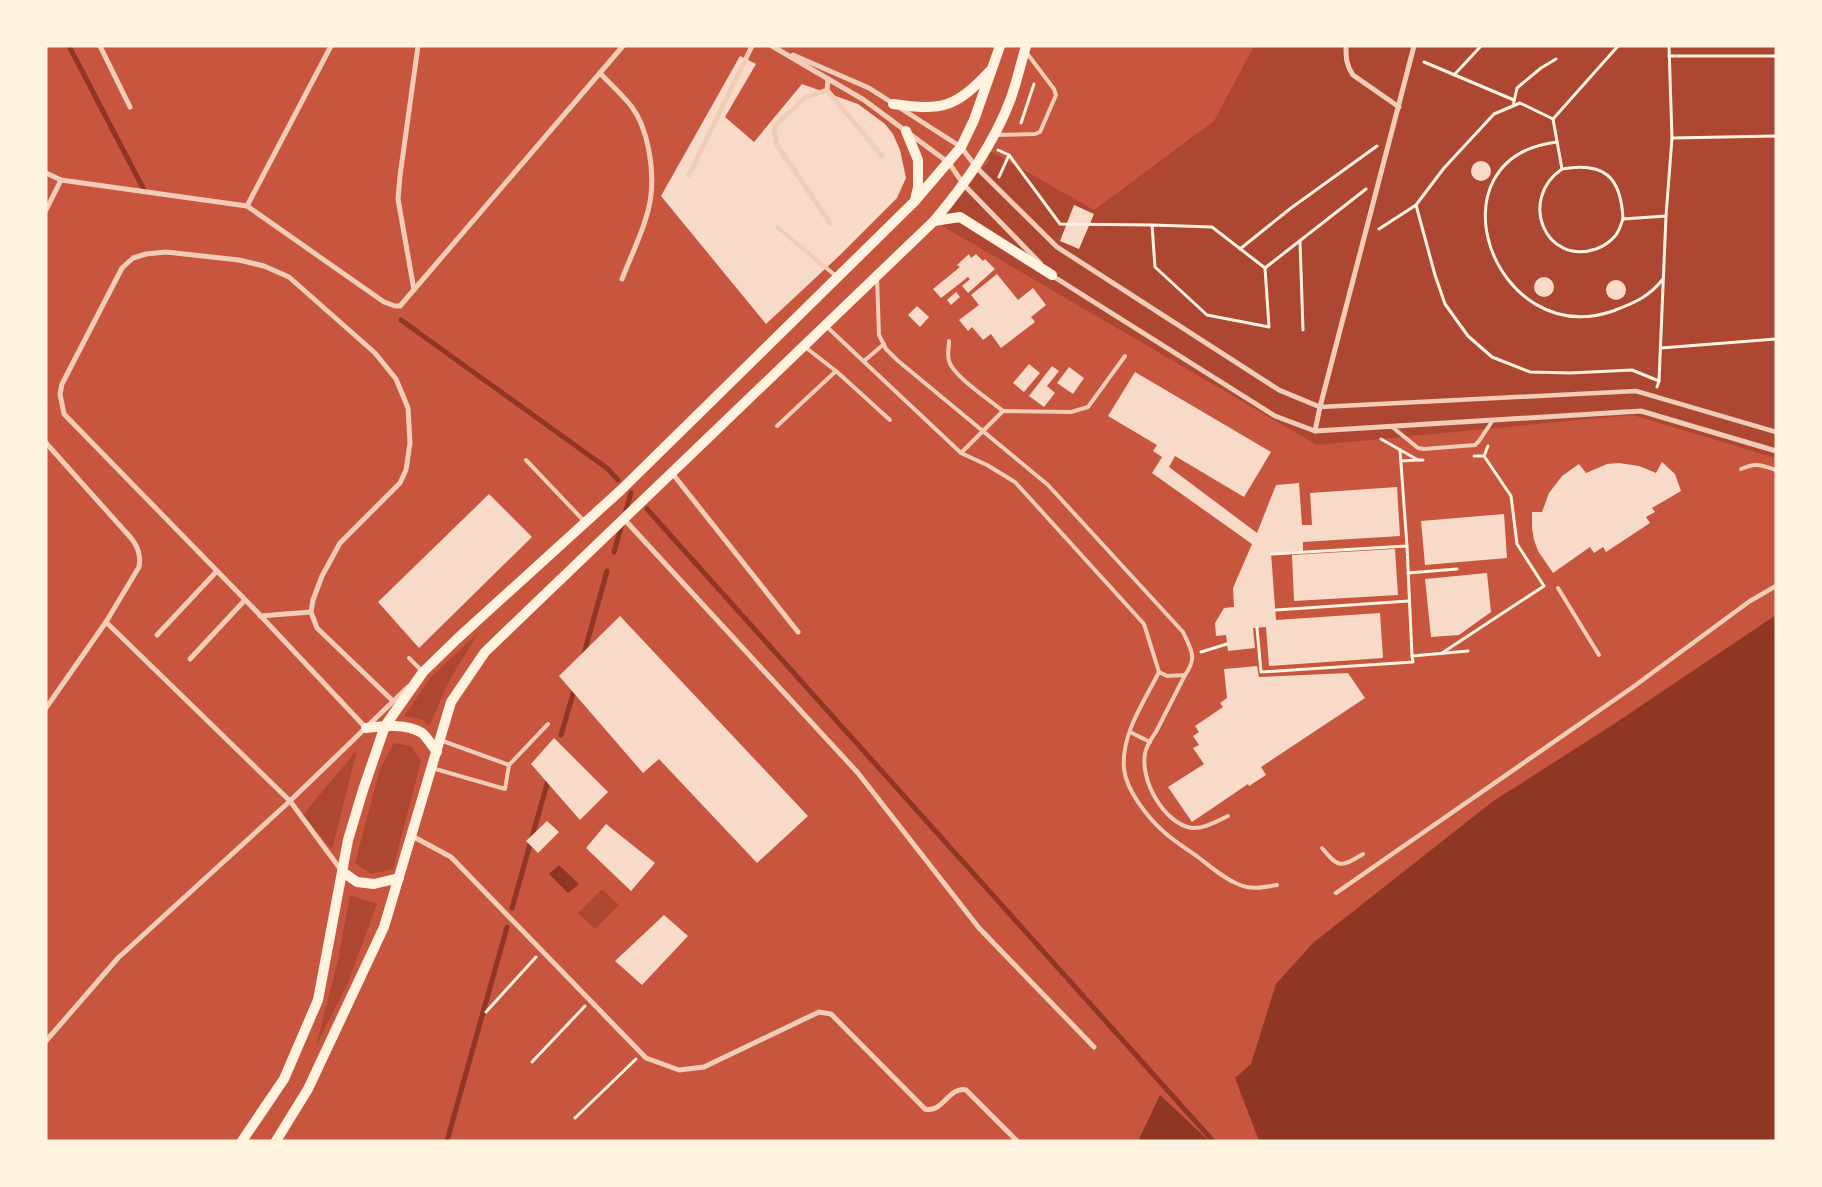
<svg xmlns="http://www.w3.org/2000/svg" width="1822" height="1187" font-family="Cabin,sans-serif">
	<rect width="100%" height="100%" fill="#c8553d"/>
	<g fill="#ae4732">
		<path d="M1254,46h522v412l-143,-43 -316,30 -383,-224 55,-60 -2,-12 107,61 120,-89z"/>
		<path d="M479,632l-29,47 -21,47 -6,-6 -19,-4 27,-39z"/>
		<path d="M394,743l17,3 10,15 -28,108 -22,5 -16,-11 25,-94z"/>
		<path d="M357,750l-25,99 -30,-33z"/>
		<path d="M602,889l17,16 -24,24 -17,-16z"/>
		<path d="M350,895l27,9 -30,81 -31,61 22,-86z"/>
	</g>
	<g fill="#8f3625">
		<path d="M1776,615v526h-517l-24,-63 16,-14 25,-80 37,-41 179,-141 122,-78z"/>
		<path d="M559,865l20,19 -11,9 -19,-19z"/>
		<path d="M1160,1095l49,46h-71z"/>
	</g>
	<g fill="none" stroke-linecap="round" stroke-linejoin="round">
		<g stroke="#8f3625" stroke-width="5">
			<path d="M69,46l75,144"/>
			<path d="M401,320l207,149 10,11"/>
			<path d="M647,509l566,632"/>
			<path d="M625,514l6,-21"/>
			<path d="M614,552l8,-28"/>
			<path d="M583,657l24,-86"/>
			<path d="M561,735l14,-48"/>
			<path d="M512,908l37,-131"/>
			<path d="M447,1141l60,-214"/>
		</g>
	</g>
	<g fill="#f7dbc8">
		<path d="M740,56l16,8 -31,53 29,25 48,-58 56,20 27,20 8,10 7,16 6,28 -9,20 -57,57 -74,69 -105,-128z"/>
		<circle cx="1481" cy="171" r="10"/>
		<path d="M1074,205l20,9 -15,35 -19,-8z"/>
		<path d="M969,254l2,4 5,-4 7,7 2,-2 10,10 -27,24 -6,-7 8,-7 -2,-2 -27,21 -8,-9 27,-22 -3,-2z"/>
		<path d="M997,274l21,26 15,-12 13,17 -15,12 4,5 -34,26 -10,-14 -8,6 -11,-13 -4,4 -9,-11 20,-15 -8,-10z"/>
		<circle cx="1544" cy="287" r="10"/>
		<circle cx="1616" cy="290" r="10"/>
		<path d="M956,292l4,5 -9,8 -4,-5z"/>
		<path d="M917,306l12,11 -9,10 -12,-12z"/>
		<path d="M1029,364l11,9 -16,19 -11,-9z"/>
		<path d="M1052,366l7,5 -12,15 8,7 -11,14 -15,-11z"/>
		<path d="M1069,367l15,11 -11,16 -16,-11z"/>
		<path d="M1135,372l136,80 -27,45 -69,-41 -6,11 88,66 19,-48 23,-2 3,42h10l-2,-32 87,-6 3,49 -97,6v9l-32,2 5,67 104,-7 3,45 -114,8 -3,-39 -13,1 2,20 -27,3 -2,-16 -10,1 -1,-13 9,-15 10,-1 -1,-19 19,-44 -100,-71 10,-16 -9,-6 4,-6 -49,-29z"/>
		<path d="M1662,462l13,12 6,17 -29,17 3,4 -9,5 4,6 -44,29 -3,-5 -9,6 -4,-6 -37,26 -15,-22 -4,-11 -2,-12v-16h10l7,-19 13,-17 17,-12 7,9 21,-9 12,-1 20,3 17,7z"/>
		<path d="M489,494l43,43 -113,111 -41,-46z"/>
		<path d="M1504,514l3,44 -82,7 -4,-44z"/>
		<path d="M1395,549l3,46 -104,6 -2,-46z"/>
		<path d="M1487,573l4,39 -32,23 -28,2 -6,-58z"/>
		<path d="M620,616l188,200 -51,47 -98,-104 -16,14 -84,-97z"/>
		<path d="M1257,666l2,11 89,-4 17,25 -104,69 5,8 -17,11 -1,-2 -56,38 -24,-35 36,-23 -11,-16 6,-3 -6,-9 6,-4 -4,-6 28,-19 -3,-4 7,-5 -3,-29z"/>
		<path d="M554,738l54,54 -28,28 -49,-56z"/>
		<path d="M547,821l12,11 -21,21 -12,-12z"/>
		<path d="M606,824l49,39 -24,28 -45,-43z"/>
		<path d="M664,915l24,21 -46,49 -27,-24z"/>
	</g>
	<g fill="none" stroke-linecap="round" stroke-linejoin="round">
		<g stroke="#fff3e0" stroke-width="3">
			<path d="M1669,46l3,92 104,-2"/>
			<path d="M1669,56h107"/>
			<path d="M1424,62l90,38"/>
			<path d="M1454,75l27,-29"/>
			<path d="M1513,106l4,-18 24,-20 15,-9"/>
			<path d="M1553,119l65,-73"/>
			<path d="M1021,123l13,-39"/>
			<path d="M1557,142c-132,16 -63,210 56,169 21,-8 36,-14 50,-32"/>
			<path d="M998,150l11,5 51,69 92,1 3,42 52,48 62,12 -4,-59 -53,-41 -60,-2"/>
			<path d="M1562,169c42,-7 59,7 61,50"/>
			<path d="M999,177l10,-22"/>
			<path d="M1416,205l19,70 10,29 23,32 24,21 38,15 40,1 62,-3 27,11"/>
			<path d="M1666,216l6,-78"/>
			<path d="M1379,229l37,-24 28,-37 50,-54 26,-11 33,16 9,50c-44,30 -17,97 34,80 8,-3 14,-7 19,-13 4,-4 6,-12 8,-17l43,-3 -7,165 -2,6"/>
			<path d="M1300,241l3,89"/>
			<path d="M1240,249l51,-41 86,-62"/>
			<path d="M1265,268l101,-79"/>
			<path d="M1661,348l115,-9"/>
			<path d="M1381,439l37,21h5"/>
			<path d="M1474,456h10l4,-10"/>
			<path d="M1401,461l16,-1"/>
			<path d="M1407,546l5,110 56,-5"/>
			<path d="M1272,554l135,-8 -7,-96"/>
			<path d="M1408,573l49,-4"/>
			<path d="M1276,610l133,-9"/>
			<path d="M1257,628l4,44 152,-10 -1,-6"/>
			<path d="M1201,652l26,-8"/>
			<path d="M1442,653l102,-67 -27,-42 -6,-48 -27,-40"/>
			<path d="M486,1012l50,-55"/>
			<path d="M532,1062l53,-56"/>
			<path d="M575,1118l61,-59"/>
		</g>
		<g stroke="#f1ccb7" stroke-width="4">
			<path d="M996,135l39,-1 5,-2 16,-37 -2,-6 -28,-37"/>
			<path d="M777,227l59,49"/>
			<path d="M877,277l2,58 7,14 11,11 151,125 135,147c8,18 15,25 2,43 -9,18 -19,37 -28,55 -4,7 -11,15 -12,24 -5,26 19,70 47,74 12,1 25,-7 36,-12"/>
			<path d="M826,326l135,127 26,12 28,17 129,142 15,48c-15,30 -38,62 -35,97 2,21 24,49 40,63 11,10 23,17 34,25 13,10 26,22 42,28 12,5 25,2 37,0"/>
			<path d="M949,341c0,6 -2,14 0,20 4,15 41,39 54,50"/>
			<path d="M805,347l31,24 54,49"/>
			<path d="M864,361l20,-17"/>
			<path d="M777,426l59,-55"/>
			<path d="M1391,426l27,22 6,1 51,-4 4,-4 14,-21"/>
			<path d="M961,453l42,-42 68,1 17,-5 37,-51"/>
			<path d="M526,460l58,61"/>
			<path d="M1741,469c15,-7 20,-4 35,1"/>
			<path d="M1558,588l41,67"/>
			<path d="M409,658l13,13"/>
			<path d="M1159,672l8,4 18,-1"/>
			<path d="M1130,732l20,10"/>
			<path d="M440,740l69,25"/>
			<path d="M432,768l73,21 4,-24 39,-41"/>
			<path d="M1322,848c17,21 19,19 41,6"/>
		</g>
		<g stroke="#f1ccb7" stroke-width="4.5">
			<path d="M1320,407l316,-16 140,41"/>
			<path d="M1336,893l297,-206 117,-86 26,-15"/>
		</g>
		<g stroke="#f1ccb7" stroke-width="5">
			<path d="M100,46l30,61"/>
			<path d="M772,46l92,54 85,63 15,22 76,78"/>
			<path d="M1346,46c0,12 0,19 7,29l46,32"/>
			<path d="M793,55l76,33 92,59 15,20 81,80 222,143 41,17"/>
			<path d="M600,73c10,11 23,22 32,34 16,22 22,61 19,88 -3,27 -19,58 -29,84"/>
			<path d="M828,79l-1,11 -21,7 -29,27 -3,6 3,15 53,78"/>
			<path d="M827,90l55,66"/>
			<path d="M46,173l15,7 186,26 137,96 11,4h5l223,-260"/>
			<path d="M689,175l63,-129"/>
			<path d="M247,206l84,-160"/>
			<path d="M46,210l15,-30"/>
			<path d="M1051,275l224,141 40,15 326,-20 135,40"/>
			<path d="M414,290l-16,-91 2,-23 18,-130"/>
			<path d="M1315,431l5,-24 94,-361"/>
			<path d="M46,443l85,95c7,9 10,17 8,29l-33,55 -60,86"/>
			<path d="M672,473l126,159"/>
			<path d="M624,519l234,254 121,155 115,119"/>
			<path d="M260,616l51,-4"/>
			<path d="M106,622l184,179 51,69"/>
			<path d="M157,635l60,-64"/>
			<path d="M190,659l55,-59"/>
			<path d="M366,728l-108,-115 -194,-199 -4,-20 2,-10 60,-116 11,-10 13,-4 20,-2 73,8 25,6 25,11 86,76 21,26 12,29 2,35 -4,27 -6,13 -60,60 -18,33 -9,24 -2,12 6,16 76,73"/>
			<path d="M412,836l39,21 195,201 33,12 25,-3 115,-55 12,2 94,95c17,5 24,-23 41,-19l51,51"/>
			<path d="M46,1041l72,-83 172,-157 118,-114"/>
		</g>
		<g stroke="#fff3e0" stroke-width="10">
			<path d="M893,104c50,7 62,4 97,-33"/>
			<path d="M906,131l12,29v27l-3,13"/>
			<path d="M934,221l26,-4 92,58"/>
			<path d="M366,728c17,-2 40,-5 56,5 5,4 11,14 15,19"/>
			<path d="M343,872l14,10 17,2 25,-6"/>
			<path d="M242,1141l42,-62 34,-79 30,-160 15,-50 22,-64 38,-54 34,-33 164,-149 293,-288 47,-55 13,-27 26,-74"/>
			<path d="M276,1141l32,-52 76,-162 67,-225 34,-50 449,-431c31,-37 60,-77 77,-123 6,-17 10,-35 15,-52"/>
		</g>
	</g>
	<rect width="1822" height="1187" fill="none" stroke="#fff3e0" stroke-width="95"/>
</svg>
